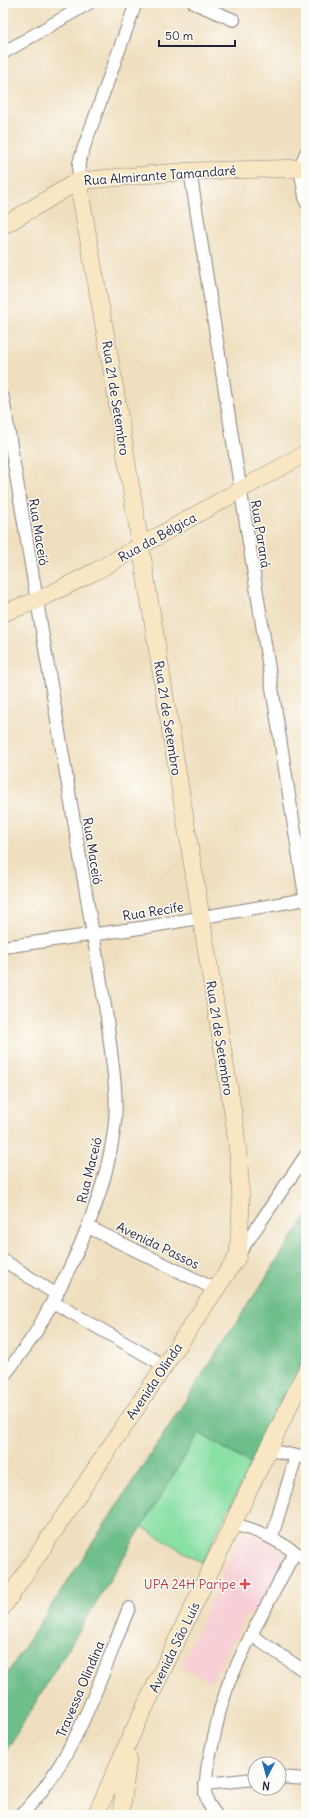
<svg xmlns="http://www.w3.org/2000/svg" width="309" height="1818" font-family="Delius,sans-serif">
	<rect width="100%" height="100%" fill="#fdfcf7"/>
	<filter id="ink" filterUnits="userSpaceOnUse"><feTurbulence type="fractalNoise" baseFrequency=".025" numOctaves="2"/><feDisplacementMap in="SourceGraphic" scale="8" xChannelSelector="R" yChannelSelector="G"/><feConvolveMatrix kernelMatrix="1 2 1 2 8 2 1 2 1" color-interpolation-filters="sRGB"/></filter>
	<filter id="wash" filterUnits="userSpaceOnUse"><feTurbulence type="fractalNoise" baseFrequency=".012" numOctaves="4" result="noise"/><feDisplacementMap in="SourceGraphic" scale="16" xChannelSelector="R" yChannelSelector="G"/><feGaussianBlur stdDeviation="0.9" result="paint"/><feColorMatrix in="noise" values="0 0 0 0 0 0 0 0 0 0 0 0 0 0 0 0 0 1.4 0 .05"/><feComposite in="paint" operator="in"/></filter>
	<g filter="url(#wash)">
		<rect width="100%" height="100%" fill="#efdfbf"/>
		<path fill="#f7cfd5" d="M242,1532l20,7 25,17 -30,56 -10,4 -36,65 -30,-14z"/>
		<path fill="#89e0a4" stroke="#568170" d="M199,1433l52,31 -49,99 -61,-37z"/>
		<path fill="#6ebe8a" stroke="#487062" d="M306,1216v144l-55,104 -52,-31 -196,323v-76z"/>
	</g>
	<g filter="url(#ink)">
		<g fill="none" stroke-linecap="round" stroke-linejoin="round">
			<g stroke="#88807d" stroke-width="14">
				<g id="street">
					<path d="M194,3l40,17"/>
					<path d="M3,53l86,-50"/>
					<path d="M306,153l-6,15 6,34"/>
					<path d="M190,171l116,731"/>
					<path d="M78,181l1,-18 4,-13 53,-147"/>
					<path d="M3,398l104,620c3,32 11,70 8,103 -6,62 -35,131 -65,185 -6,11 -11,22 -18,32 -9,13 -19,26 -29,39"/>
					<path d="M3,947l144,-20 159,-28"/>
					<path d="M88,1227l127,62"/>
					<path d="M238,1255l68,-100"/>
					<path d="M3,1260l54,35"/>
					<path d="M53,1302l112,64"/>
					<path d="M269,1450l37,8"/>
					<path d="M233,1525c28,4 49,19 73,34"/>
					<path d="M272,1537l24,-81"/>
					<path d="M251,1635l55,37"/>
					<path d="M279,1777l27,2"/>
					<path d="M205,1784l50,-5"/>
					<path d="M21,1815c56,-57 78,-135 108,-207"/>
					<path d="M216,1815l-8,-12 -3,-10 2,-24 13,-59 9,-28 22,-47 44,-83"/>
				</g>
			</g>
			<g stroke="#88807d" stroke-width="18">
				<g id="secondary">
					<path d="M3,226l75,-45 112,-10 116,-3"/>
					<path d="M3,613l33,-12 60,-30 210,-118"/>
					<path d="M3,1607l235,-351 3,-50 -2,-43 -5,-44 -122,-748 -34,-190"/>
					<path d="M96,1815l35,-79 175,-365"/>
					<path d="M121,1815l7,-57"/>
				</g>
			</g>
			<use href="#street" stroke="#fff" stroke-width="12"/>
			<use href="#secondary" stroke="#f9e7c3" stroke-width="17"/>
		</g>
	</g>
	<path fill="#e0444e" stroke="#fdfcf7" stroke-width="1.5" d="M243 1578h4v4h4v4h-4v4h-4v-4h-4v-4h4z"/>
	<g text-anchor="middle" stroke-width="3" stroke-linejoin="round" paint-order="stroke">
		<g font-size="13" fill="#22223b" stroke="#fdfcf7">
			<text transform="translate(160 175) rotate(-4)" y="5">Rua Almirante Tamandaré</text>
			<text transform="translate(116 398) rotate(81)" y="5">Rua 21 de Setembro</text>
			<text transform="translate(39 532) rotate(81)" y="5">Rua Maceió</text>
			<text transform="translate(261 534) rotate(81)" y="5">Rua Paraná</text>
			<text transform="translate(157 537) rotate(-29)" y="5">Rua da Bélgica</text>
			<text transform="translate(168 718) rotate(81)" y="5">Rua 21 de Setembro</text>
			<text transform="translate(93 851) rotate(81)" y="5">Rua Maceió</text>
			<text transform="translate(153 911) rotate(-9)" y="5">Rua Recife</text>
			<text transform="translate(220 1038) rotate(81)" y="5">Rua 21 de Setembro</text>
			<text transform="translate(89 1170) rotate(-76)" y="5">Rua Maceió</text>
			<text transform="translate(158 1245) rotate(26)" y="5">Avenida Passos</text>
			<text transform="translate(154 1381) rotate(-56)" y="5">Avenida Olinda</text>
			<text transform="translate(174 1647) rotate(-64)" y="5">Avenida São Luís</text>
			<text transform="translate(80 1689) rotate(-67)" y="5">Travessa Olindina</text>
		</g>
		<g font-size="13" fill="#be3a42" stroke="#fdfcf7" text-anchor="end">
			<text x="236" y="1589">UPA 24H Paripe</text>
		</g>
	</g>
	<rect width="309" height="1818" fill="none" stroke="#fdfcf7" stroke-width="16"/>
	<g transform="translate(267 1776) rotate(186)"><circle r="19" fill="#fdfcf7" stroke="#a5a5ac"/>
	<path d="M0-3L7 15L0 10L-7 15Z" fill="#1f6fb2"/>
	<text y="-6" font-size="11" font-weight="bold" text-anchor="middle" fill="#22223b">N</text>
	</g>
	<path d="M159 40v6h76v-6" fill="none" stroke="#22223b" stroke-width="2"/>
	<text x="165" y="40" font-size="12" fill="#22223b" stroke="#fdfcf7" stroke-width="3" paint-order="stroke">50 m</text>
</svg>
